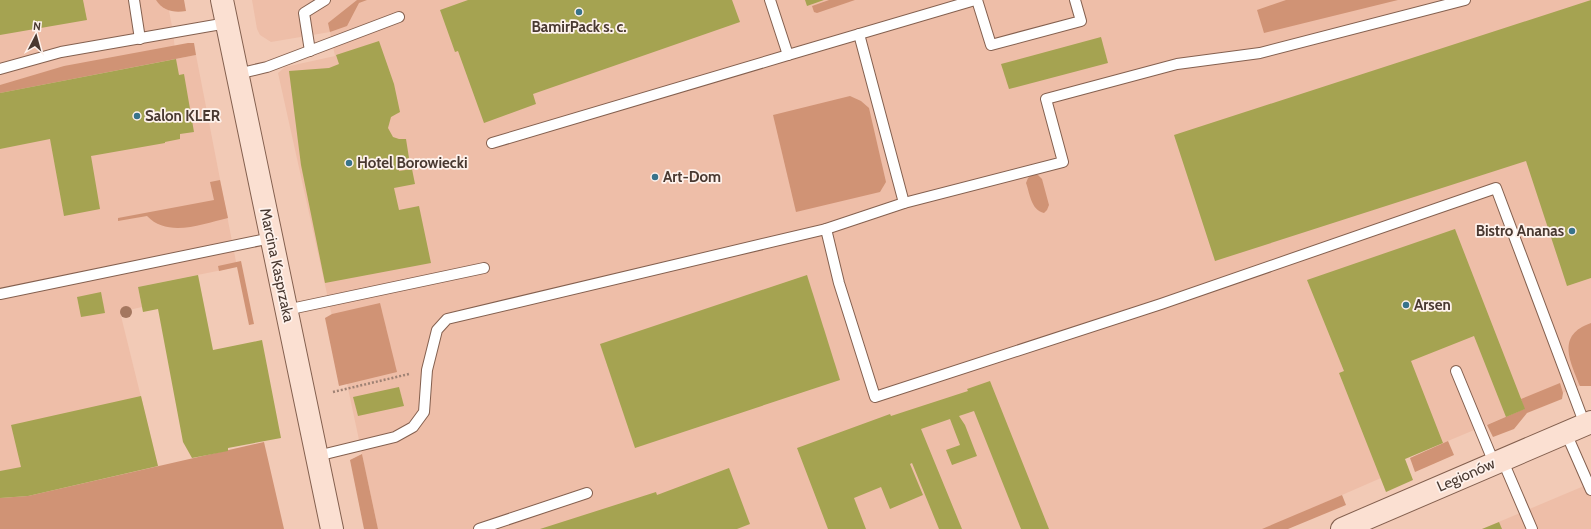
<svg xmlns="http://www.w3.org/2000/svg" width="1591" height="529" font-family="Cabin,sans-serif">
	<rect width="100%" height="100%" fill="#f2cab6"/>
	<g fill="#eebea8">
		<path d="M0,0h167l6,32 3,27 20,-4 41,212 -99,20 4,20 -22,5 38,154 -130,30 -28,2z"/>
		<path d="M252,0h1339v381l-186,78 -24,19 -117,51h-886l-29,-136 -71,-320 7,-6 50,-11 -5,-24 -59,10 -11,-7 -3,-6z"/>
		<path d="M1591,483v46h-109z"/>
	</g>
	<g fill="#d09375">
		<path d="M156,0h28l2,11c-12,2 -23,0 -30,-11z"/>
		<path d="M357,0h10l-8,3 -12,23 -17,6 -2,-9z"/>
		<path d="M829,0h26l-38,13 -3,-1 -2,-6z"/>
		<path d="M1286,0h112l-134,33 -7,-23z"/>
		<path d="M188,43h6l2,12 -196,38v-8l64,-19z"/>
		<path d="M850,96l11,5 8,7 17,74 -6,10 -84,20 -23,-97z"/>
		<path d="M1033,174l5,1 4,4 7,26 -2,5 -3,3c-13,-3 -14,-19 -18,-30l2,-5z"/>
		<path d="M220,180l8,38c-26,6 -60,20 -81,-2l-29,5v-3l96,-18 -4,-18z"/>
		<path d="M241,261l13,63 -5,1 -12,-58 -18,4 -1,-5z"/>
		<path d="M380,303l17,69 -58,14 -14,-68 7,-4z"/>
		<path d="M1591,323v63h-11c-10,-25 -24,-51 11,-63z"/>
		<path d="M1560,383l3,10 -1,6 -35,14 -13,16 -21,8 -6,-12 37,-16 -3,-10z"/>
		<path d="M1448,441l6,14 -39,17 -5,-14z"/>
		<path d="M264,442l20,87h-284v-31l28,-2z"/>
		<path d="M362,454l16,75h-14l-14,-69z"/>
		<path d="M1342,495l4,10 -58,24h-26z"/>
	</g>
	<g fill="#a5a351">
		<path d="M0,0h83l4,20 -87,15z"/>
		<path d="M468,0h264l8,22 -207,72 3,10 -52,19 -26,-72 -3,1 -15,-42z"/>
		<path d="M805,0h19l-17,6z"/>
		<path d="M1591,0v278l-24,8 -41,-125 -311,100 -41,-126z"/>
		<path d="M1101,37l7,26 -99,26 -8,-25z"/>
		<path d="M379,41l15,43 6,28 -9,5 -3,11 5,9 6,2h7l3,19 -12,3 2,10 13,-2 3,15 -21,4 5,22 20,-4 12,57 -106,20 -24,-118 -12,-94 40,-3 10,-4 -3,-9z"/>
		<path d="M176,59l3,16 5,-1 10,58 -14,2v5l-15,3v1l-74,13 9,53 -36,7 -14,-77 -50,10v-56z"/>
		<path d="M1455,229l70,180 -19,8 -32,-81 -63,25 32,82 -38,16 8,21 -27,12 -47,-119 5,-2 -37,-91z"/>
		<path d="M198,275l15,75 49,-10 19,98 -53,10v3l-36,7 -9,-16 -25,-133 -15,3 -5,-25z"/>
		<path d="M807,275l33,105 -205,68 -35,-104z"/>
		<path d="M101,292l4,21 -24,4 -4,-20z"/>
		<path d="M990,381l59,148h-28l-47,-118 -15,5 6,9 12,31 -25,9 -6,-15 14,-5 -10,-26 -29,10 41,100h-23l-27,-66 -2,1 13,31 -33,14 -9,-22 -27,11 12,31h-38l-31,-81 93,-34 1,2 77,-25 -1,-2z"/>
		<path d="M399,387l5,19 -46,10 -5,-19z"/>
		<path d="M141,396l17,70 -130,30 -28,2v-27l21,-4 -10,-42z"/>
		<path d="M729,468l21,56 -13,5h-197l116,-37 1,3z"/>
		<path d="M1499,522l3,7h-20z"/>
	</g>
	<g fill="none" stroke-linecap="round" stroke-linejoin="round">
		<g stroke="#84604f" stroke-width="12">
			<g id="lane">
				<path d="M134,0l6,39"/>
				<path d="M770,0l18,55 187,-55"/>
				<path d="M977,0l14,45 90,-24 -6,-21"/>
				<path d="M859,34l45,169"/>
				<path d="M310,51l-6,-38 21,-13"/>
				<path d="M0,69l61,-17 166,-29"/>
				<path d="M237,74l30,-7 132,-50"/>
				<path d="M492,143l296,-88"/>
				<path d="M826,229l78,-26 159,-41 -17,-63 131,-35 83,-11 205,-53"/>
				<path d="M0,294l271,-56"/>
				<path d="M286,310l198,-42"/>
				<path d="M1456,371l38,92"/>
				<path d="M1566,433l25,57"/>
				<path d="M317,456l78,-19 18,-10 11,-15 3,-42 10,-40 10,-11 379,-90 13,54 36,114 286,-93 335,-116 89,237"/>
				<path d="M1502,459l30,70"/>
				<path d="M479,529l108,-36"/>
			</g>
		</g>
		<g stroke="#84604f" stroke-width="24">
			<g id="secondary">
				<path d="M222,0l110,529"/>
				<path d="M1342,529l249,-107"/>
			</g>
		</g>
		<path stroke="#9f8274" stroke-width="2.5" stroke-dasharray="2 2" stroke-linecap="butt" d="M333,392l76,-18"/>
		<use href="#lane" stroke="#fff" stroke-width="10"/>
		<use href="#secondary" stroke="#fbe0d2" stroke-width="22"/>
	</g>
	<circle fill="#a4775f" cx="126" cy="312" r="6"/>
	<g fill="#38738b" stroke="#fef2ec" stroke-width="1.5">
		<circle cx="579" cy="12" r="4"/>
		<circle cx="137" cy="116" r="4"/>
		<circle cx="349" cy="163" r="4"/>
		<circle cx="655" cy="177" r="4"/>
		<circle cx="1572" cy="231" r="4"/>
		<circle cx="1406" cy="305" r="4"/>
	</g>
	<g text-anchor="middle" stroke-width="3.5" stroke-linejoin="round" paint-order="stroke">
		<g font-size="15" font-weight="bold" fill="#493931" stroke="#fef2ec" text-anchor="start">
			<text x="579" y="32" text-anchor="middle">BamirPack s. c.</text>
			<text x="145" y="121">Salon KLER</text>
			<text x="357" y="168">Hotel Borowiecki</text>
			<text x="663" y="182">Art-Dom</text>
			<text x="1564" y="236" text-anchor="end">Bistro Ananas</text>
			<text x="1414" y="310">Arsen</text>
		</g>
		<g font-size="15" fill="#493931" stroke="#fef2ec">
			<text transform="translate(277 265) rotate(78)" y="5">Marcina Kasprzaka</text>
			<text transform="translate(1466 475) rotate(-24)" y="5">Legionów</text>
		</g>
	</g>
	<g transform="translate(36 36) rotate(6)" stroke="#fef2ec" stroke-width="3" paint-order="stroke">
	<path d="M0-3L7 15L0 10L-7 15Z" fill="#493931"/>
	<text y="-6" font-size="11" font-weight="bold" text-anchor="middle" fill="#493931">N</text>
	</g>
</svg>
